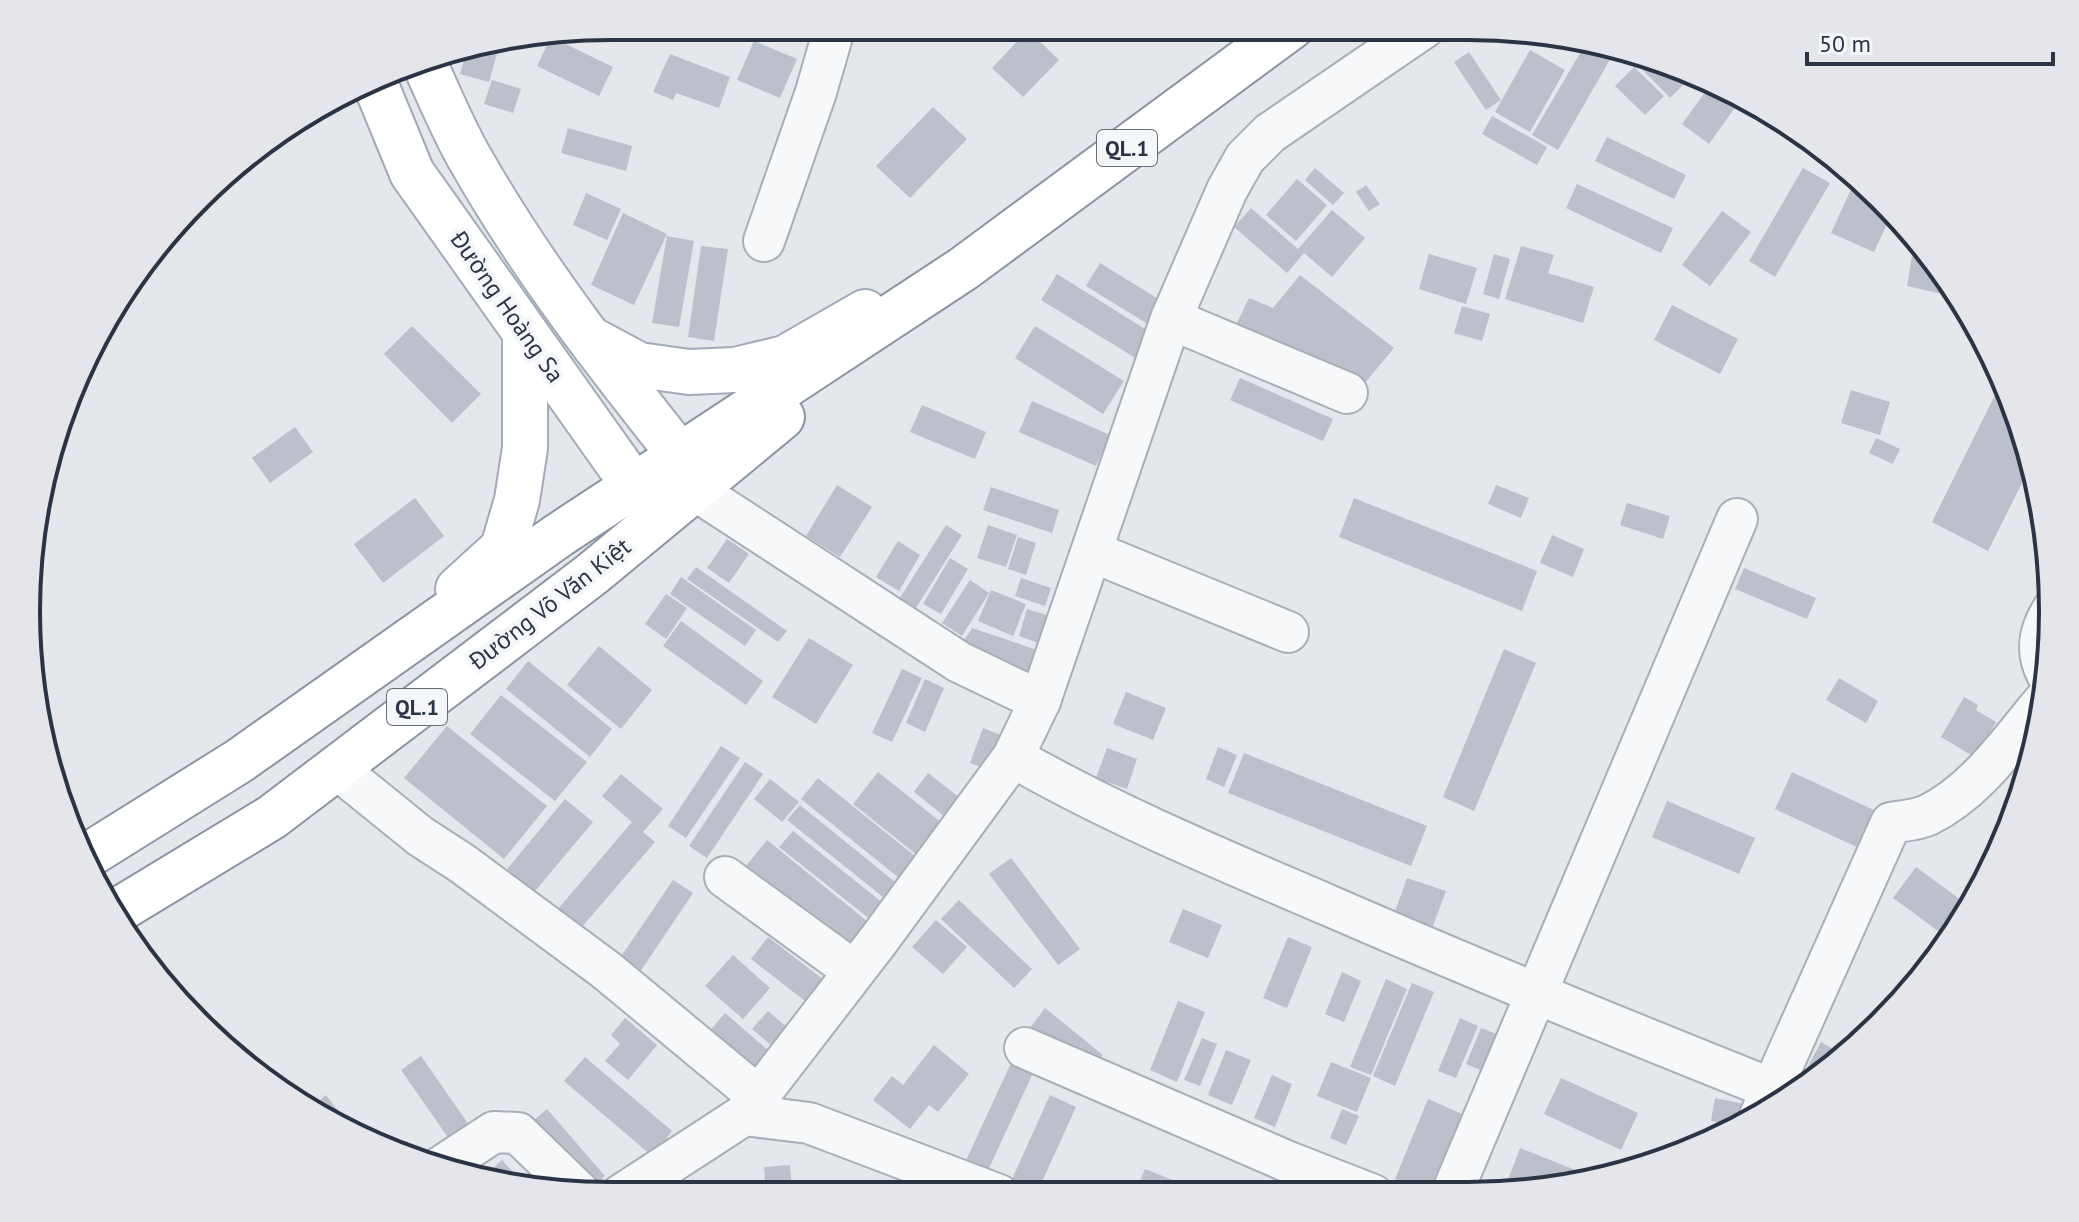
<svg xmlns="http://www.w3.org/2000/svg" width="2079" height="1222" font-family="'PT Sans',sans-serif">
	<rect width="100%" height="100%" fill="#e4e7ec"/>
	<g fill="#bbc0ca">
		<path d="M1028,30l31,30 -36,37 -31,-29z"/>
		<path d="M551,37l62,30 -14,29 -62,-30z"/>
		<path d="M754,41l43,18 -17,39 -43,-18z"/>
		<path d="M1586,43l30,6 -58,101 -26,-15z"/>
		<path d="M485,47l13,3 -9,32 -29,-8 7,-24z"/>
		<path d="M1530,50l35,20 -35,62 -35,-20z"/>
		<path d="M1469,52l32,48 -15,10 -32,-48z"/>
		<path d="M670,54l60,23 -11,31 -43,-15 -3,7 -20,-8z"/>
		<path d="M1643,54l13,3 37,18 -23,23 -35,-36z"/>
		<path d="M1634,67l30,29 -19,19 -30,-29z"/>
		<path d="M492,80l29,9 -8,24 -29,-9z"/>
		<path d="M1711,84l30,15 -32,45 -27,-20z"/>
		<path d="M933,107l34,32 -57,59 -34,-32z"/>
		<path d="M1492,116l55,31 -10,18 -55,-31z"/>
		<path d="M568,128l64,18 -6,25 -65,-18z"/>
		<path d="M1607,137l79,38 -12,24 -79,-38z"/>
		<path d="M1315,168l29,25 -11,12 -28,-25z"/>
		<path d="M1803,168l27,15 -55,94 -26,-16z"/>
		<path d="M1297,179l30,26 -31,36 -30,-26z"/>
		<path d="M1577,184l96,44 -12,25 -95,-45z"/>
		<path d="M1366,185l14,19 -11,7 -13,-19z"/>
		<path d="M1853,185l29,13 11,13 -19,41 -43,-19z"/>
		<path d="M586,193l35,16 -14,31 -34,-15z"/>
		<path d="M1251,208l47,41 34,-39 33,28 -33,39 -28,-24 -17,20 -53,-46z"/>
		<path d="M1722,211l29,21 -41,54 -28,-21z"/>
		<path d="M623,213l44,21 -33,71 -43,-20z"/>
		<path d="M667,236l27,5 -15,86 -27,-4z"/>
		<path d="M701,246l27,3 -14,92 -26,-4z"/>
		<path d="M1521,246l33,9 -6,18 46,14 -11,36 -78,-24z"/>
		<path d="M1429,254l48,14 -11,36 -47,-15z"/>
		<path d="M1494,254l16,5 -11,40 -16,-5z"/>
		<path d="M1912,256l22,5 12,15 -4,18 -35,-8z"/>
		<path d="M1100,263l68,42 -14,23 -68,-42z"/>
		<path d="M1057,274l101,63 -16,25 -101,-62z"/>
		<path d="M1300,275l94,73 -35,42 -127,-57 17,-35 24,10z"/>
		<path d="M1672,305l66,34 -18,35 -66,-34z"/>
		<path d="M1462,306l28,8 -8,27 -28,-8z"/>
		<path d="M412,326l69,68 -29,29 -68,-69z"/>
		<path d="M1035,326l89,55 -21,33 -88,-56z"/>
		<path d="M1240,378l93,41 -10,22 -93,-41z"/>
		<path d="M1851,390l39,12 -10,33 -39,-12z"/>
		<path d="M1995,395l19,9 18,59 -44,88 -56,-29z"/>
		<path d="M1032,401l78,34 -14,31 -77,-34z"/>
		<path d="M922,405l64,27 -11,27 -65,-27z"/>
		<path d="M295,427l18,25 -43,31 -18,-25z"/>
		<path d="M1876,438l24,11 -7,15 -24,-11z"/>
		<path d="M837,485l35,22 -32,50 -34,-21z"/>
		<path d="M1496,485l33,13 -8,20 -33,-14z"/>
		<path d="M991,487l68,23 -7,23 -69,-23z"/>
		<path d="M415,498l29,38 -61,47 -29,-39z"/>
		<path d="M1354,498l183,73 -15,40 -183,-74z"/>
		<path d="M1627,503l43,13 -7,23 -43,-14z"/>
		<path d="M946,525l16,10 -53,84 -16,-10z"/>
		<path d="M988,525l29,10 -11,32 -29,-9z"/>
		<path d="M1552,535l32,14 -11,28 -33,-14z"/>
		<path d="M1018,537l18,6 -10,32 -18,-6z"/>
		<path d="M727,539l22,15 -20,29 -22,-15z"/>
		<path d="M898,541l22,14 -21,36 -23,-14z"/>
		<path d="M950,558l18,11 -27,45 -18,-10z"/>
		<path d="M696,567l91,64 -9,11 -91,-63z"/>
		<path d="M1744,568l72,30 -9,21 -72,-30z"/>
		<path d="M681,577l75,53 -11,16 -75,-52z"/>
		<path d="M1021,578l30,10 -6,18 -30,-10z"/>
		<path d="M970,580l19,13 -27,43 -20,-13z"/>
		<path d="M991,590l35,14 -13,32 -35,-15z"/>
		<path d="M666,594l21,14 -21,31 -21,-15z"/>
		<path d="M1027,609l29,9 -9,28 -28,-10z"/>
		<path d="M681,621l82,60 -17,24 -83,-59z"/>
		<path d="M972,628l71,24 -18,37 -66,-41z"/>
		<path d="M809,638l44,27 -37,59 -44,-27z"/>
		<path d="M599,646l53,44 -31,39 -54,-44z"/>
		<path d="M1504,649l32,14 -62,148 -31,-14z"/>
		<path d="M528,661l84,68 -22,28 -84,-68z"/>
		<path d="M902,669l20,9 -30,64 -20,-9z"/>
		<path d="M1839,678l39,23 -12,22 -40,-23z"/>
		<path d="M925,679l19,9 -19,44 -19,-9z"/>
		<path d="M1126,692l40,16 -13,32 -40,-16z"/>
		<path d="M501,695l86,67 -32,39 -85,-67z"/>
		<path d="M1964,697l14,8 -2,5 20,12 -20,36 -35,-21z"/>
		<path d="M447,726l100,80 -43,53 -100,-81z"/>
		<path d="M983,728l23,9 -13,34 -23,-8z"/>
		<path d="M721,746l19,12 -54,80 -18,-12z"/>
		<path d="M1218,747l19,8 -13,32 -18,-8z"/>
		<path d="M1107,748l30,11 -10,30 -31,-11z"/>
		<path d="M1244,753l183,73 -16,40 -183,-73z"/>
		<path d="M745,762l18,12 -56,84 -18,-12z"/>
		<path d="M878,772l69,55 -25,32 -69,-55z"/>
		<path d="M1792,772l84,39 -17,37 -84,-39z"/>
		<path d="M928,773l36,28 -15,19 -35,-28z"/>
		<path d="M621,774l42,35 -20,23 12,10 -80,93 -23,-19 80,-94 -30,-26z"/>
		<path d="M818,778l108,87 -17,21 -108,-87z"/>
		<path d="M770,779l29,23 -17,20 -28,-23z"/>
		<path d="M565,799l28,23 -68,81 -27,-23z"/>
		<path d="M1667,801l88,37 -16,36 -87,-37z"/>
		<path d="M800,805l105,85 -12,15 -106,-85z"/>
		<path d="M793,831l96,77 -13,16 -97,-77z"/>
		<path d="M767,840l111,90 -22,27 -120,-79z"/>
		<path d="M1011,858l69,91 -22,16 -69,-91z"/>
		<path d="M1916,867l52,38 -23,31 -52,-38z"/>
		<path d="M1407,878l39,13 -18,48 -38,-14z"/>
		<path d="M673,880l20,13 -57,85 -20,-14z"/>
		<path d="M959,900l73,69 -18,19 -73,-69z"/>
		<path d="M1183,909l39,16 -14,33 -39,-16z"/>
		<path d="M936,920l31,27 -24,27 -31,-27z"/>
		<path d="M768,937l69,53 -18,22 -68,-53z"/>
		<path d="M1288,937l24,10 -25,61 -24,-10z"/>
		<path d="M733,955l37,33 -27,31 -38,-33z"/>
		<path d="M1342,972l19,9 -17,41 -19,-8z"/>
		<path d="M1386,979l21,10 -36,86 -21,-8z"/>
		<path d="M1412,983l22,9 -39,94 -22,-10z"/>
		<path d="M1178,1001l27,11 -28,70 -27,-12z"/>
		<path d="M1045,1008l58,47 -16,19 -57,-46z"/>
		<path d="M768,1011l28,24 -15,19 -29,-25z"/>
		<path d="M725,1013l51,44 -24,28 -51,-44z"/>
		<path d="M625,1018l32,27 -29,35 -23,-19 15,-17 -9,-9z"/>
		<path d="M1460,1018l18,8 -22,52 -18,-7z"/>
		<path d="M1481,1028l28,11 -15,37 -28,-12z"/>
		<path d="M1202,1038l15,6 -17,42 -16,-6z"/>
		<path d="M1821,1042l25,14 -28,20 -12,-6z"/>
		<path d="M934,1045l35,29 -31,38 -9,-7 -19,24 -37,-29 19,-24 11,9z"/>
		<path d="M1226,1050l25,10 -19,45 -24,-10z"/>
		<path d="M421,1056l55,79 -20,14 -55,-79z"/>
		<path d="M585,1057l87,74 -5,6 7,6 -16,18 -94,-80z"/>
		<path d="M1331,1062l40,16 -14,34 -40,-16z"/>
		<path d="M1011,1063l22,10 -48,104 -22,-10z"/>
		<path d="M1272,1075l20,9 -17,43 -21,-9z"/>
		<path d="M1561,1078l77,35 -17,37 -77,-36z"/>
		<path d="M326,1095l28,36 -45,-22z"/>
		<path d="M1050,1095l26,12 -40,88h-14l-14,-7z"/>
		<path d="M1715,1098l35,7 -4,19 -6,3 -29,-6z"/>
		<path d="M1428,1099l39,17 -32,79 -40,-16z"/>
		<path d="M547,1109l58,67 -23,19 -57,-67z"/>
		<path d="M1342,1109l17,7 -13,29 -16,-7z"/>
		<path d="M1520,1148l73,29 -71,15 -16,-7z"/>
		<path d="M502,1160l23,25 -42,-8z"/>
		<path d="M790,1165l2,30h-26l-2,-28z"/>
		<path d="M1145,1169l65,26h-76z"/>
	</g>
	<g fill="none" stroke-linecap="round" stroke-linejoin="round">
		<g stroke="#a9aeb7" stroke-width="44">
			<g id="minor">
				<path d="M764,241l52,-149 19,-66"/>
				<path d="M1171,319l176,74"/>
				<path d="M695,490l264,172 81,39"/>
				<path d="M1093,552l195,80"/>
				<path d="M2047,674c-12,-23 -8,-43 6,-65"/>
				<path d="M1013,757c101,58 210,103 317,149 147,64 294,124 442,183"/>
				<path d="M336,768l84,68 43,28 143,106 152,126"/>
				<path d="M725,877l129,94"/>
				<path d="M1025,1048l266,115 82,32"/>
				<path d="M744,1115l134,-174 135,-184 27,-56 131,-382 56,-129 18,-32 25,-25 155,-106"/>
				<path d="M1759,1118l132,-295c11,-2 26,-3 37,-8 49,-24 82,-74 116,-114"/>
				<path d="M439,1168l55,-36 24,1 64,62"/>
				<path d="M621,1195l123,-80 65,8 190,72"/>
				<path d="M1451,1195l286,-676"/>
			</g>
		</g>
		<g stroke="#a3abb8" stroke-width="48">
			<g id="major">
				<path d="M422,58c15,32 29,67 47,99 66,117 150,222 233,326"/>
				<path d="M375,83l37,90 222,313 24,28"/>
				<path d="M594,341l45,24 50,7 46,-2 50,-12 80,-46"/>
				<path d="M458,589l45,-41 14,-48 8,-52v-114"/>
			</g>
		</g>
		<g stroke="#8b94a3" stroke-width="48">
			<g id="highway">
				<path d="M87,856l152,-95 320,-226 404,-266 328,-242"/>
				<path d="M117,911l155,-94 320,-243 190,-157"/>
			</g>
		</g>
		<use href="#minor" stroke="#f7f8fa" stroke-width="40"/>
		<use href="#major" stroke="#fff" stroke-width="44"/>
		<use href="#highway" stroke="#fff" stroke-width="44"/>
	</g>
	<g text-anchor="middle" stroke-width="8" stroke-linejoin="round" paint-order="stroke">
		<g fill="#f4f6f9" stroke="#676e7b" stroke-width="2">
			<rect x="1097" y="130" width="60" height="36" rx="6"/>
			<rect x="387" y="689" width="60" height="36" rx="6"/>
		</g>
		<g font-size="22" font-weight="bold" fill="#2b3445">
			<text x="1127" y="156">QL.1</text>
			<text x="417" y="715">QL.1</text>
		</g>
		<g font-size="24" fill="#2b3445" stroke="#f4f6f9">
			<text transform="translate(507 307) rotate(55)" y="8">Đường Hoàng Sa</text>
			<text transform="translate(550 604) rotate(-38)" y="8">Đường Võ Văn Kiệt</text>
		</g>
	</g>
	<path d="M0 0H2079V1222H0ZM611 40H1468A571 571 0 0 1 2039 611V611A571 571 0 0 1 1468 1182H611A571 571 0 0 1 40 611V611A571 571 0 0 1 611 40Z" fill="#e4e6eb" fill-rule="evenodd"/>
	<path fill="none" stroke="#2b3445" stroke-width="4" d="M611 40H1468A571 571 0 0 1 2039 611V611A571 571 0 0 1 1468 1182H611A571 571 0 0 1 40 611V611A571 571 0 0 1 611 40Z"/>
	<path d="M1807 52v12h246v-12" fill="none" stroke="#2b3445" stroke-width="4"/>
	<text x="1819" y="52" font-size="24" fill="#2b3445" stroke="#f4f6f9" stroke-width="6" paint-order="stroke">50 m</text>
</svg>
